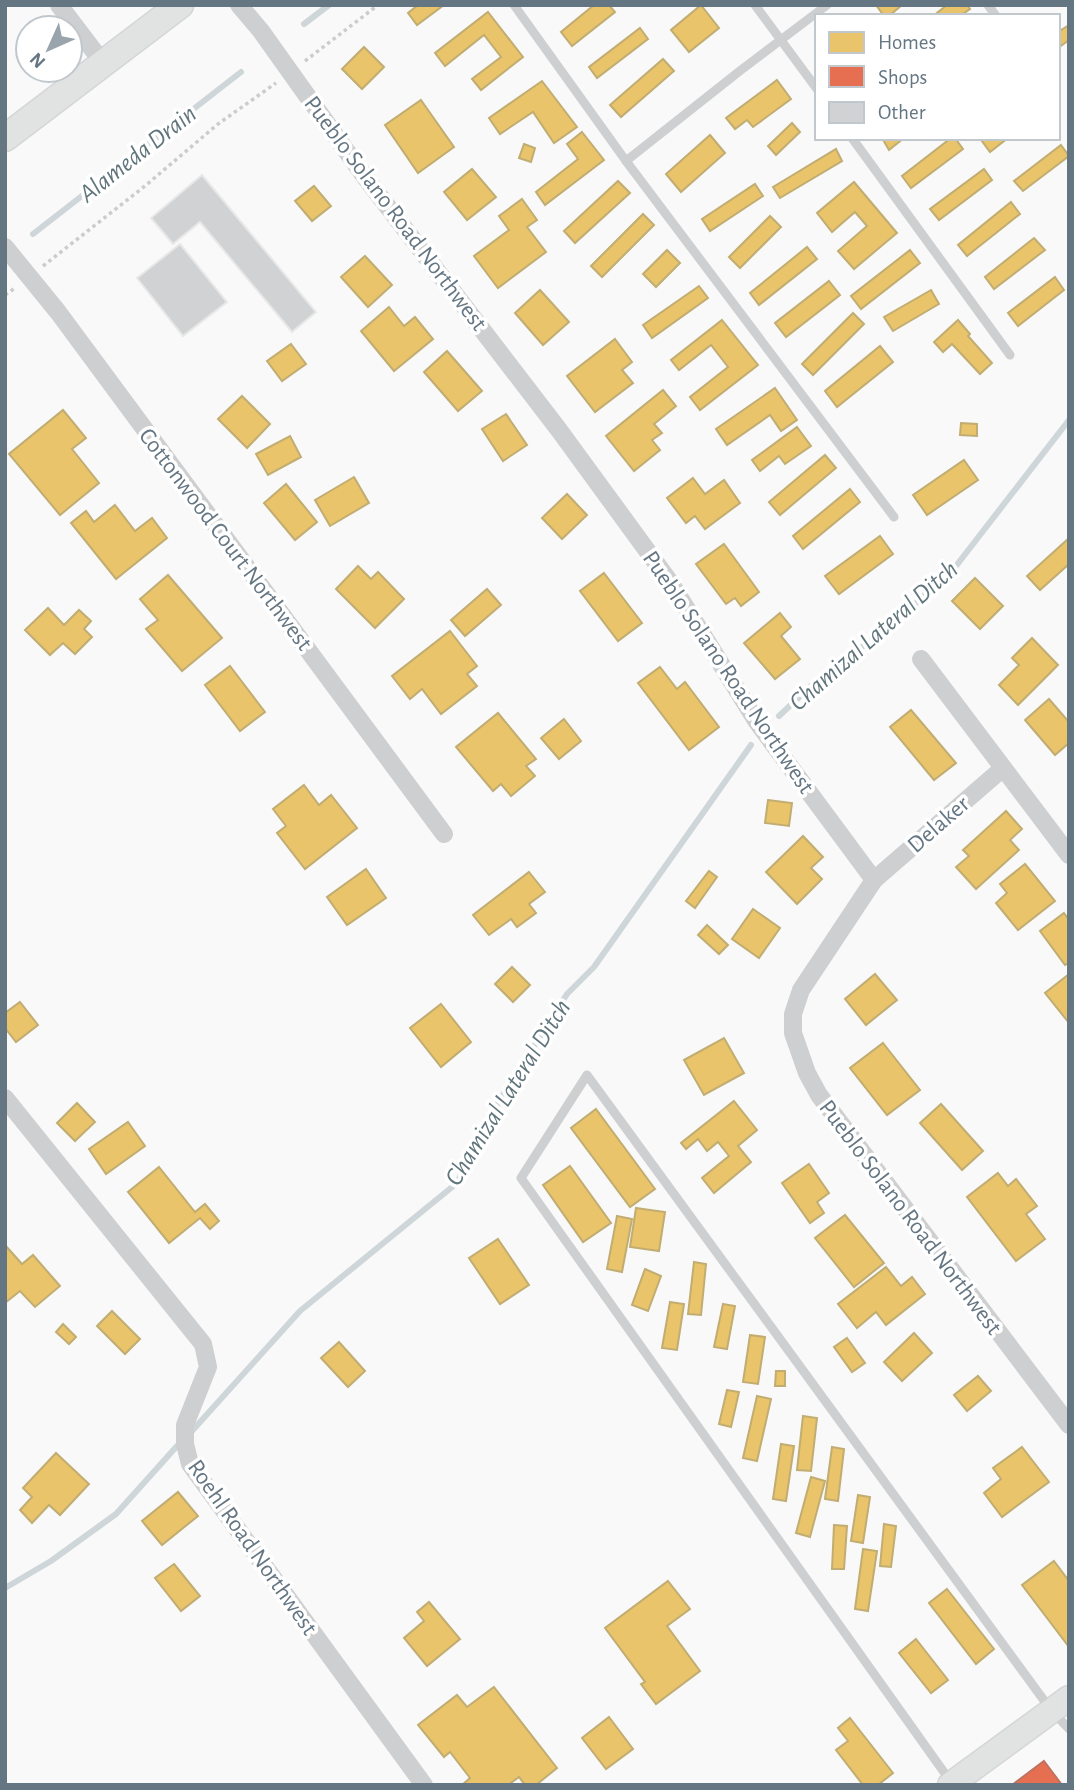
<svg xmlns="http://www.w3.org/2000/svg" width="1074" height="1790" font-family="'Alegreya Sans',sans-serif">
	<rect width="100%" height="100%" fill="#f9f9f9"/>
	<g fill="#e9c46a" stroke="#c1ad72" stroke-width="2">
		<path d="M418,5h26l-27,20 -9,-12z"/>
		<path d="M594,5h15l6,7 -43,34 -11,-14z"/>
		<path d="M701,5l18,23 -30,24 -18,-22z"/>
		<path d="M876,5h26l-13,11h-5z"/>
		<path d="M947,5h20l3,4 -10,7h-27z"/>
		<path d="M488,12l35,45 -42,33 -9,-11 29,-22 -17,-22 -39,31 -10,-13z"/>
		<path d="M1069,25v15l-11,8v-16z"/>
		<path d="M640,28l8,11 -51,39 -8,-11z"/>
		<path d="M364,47l20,20 -22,22 -20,-20z"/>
		<path d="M663,59l11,12 -53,46 -11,-12z"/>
		<path d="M777,80l14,19 -38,28 -6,-7 -12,9 -9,-11z"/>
		<path d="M542,81l35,46 -23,16 -21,-31 -33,22 -11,-16z"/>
		<path d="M421,100l33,47 -36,26 -33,-48z"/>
		<path d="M792,123l8,9 -24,23 -8,-9z"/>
		<path d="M582,132l22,28 -59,45 -9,-13 42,-33 -11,-15z"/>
		<path d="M710,135l15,18 -44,39 -15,-18z"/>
		<path d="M882,138h22l-15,12z"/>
		<path d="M951,138h4l8,11 -52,39 -9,-12z"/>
		<path d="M985,138h23l-18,14 -8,-11z"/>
		<path d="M524,144l11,4 -4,14 -12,-4z"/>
		<path d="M1061,145l8,11 -46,35 -9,-10z"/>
		<path d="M836,149l6,12 -62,37 -7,-11z"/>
		<path d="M472,169l24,28 -29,23 -23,-28z"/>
		<path d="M984,169l8,11 -53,40 -9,-11z"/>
		<path d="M618,181l12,12 -55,50 -11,-12z"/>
		<path d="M854,182l43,51 -43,36 -16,-18 29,-25 -12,-14 -23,20 -15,-19z"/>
		<path d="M755,184l8,12 -53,35 -8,-12z"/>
		<path d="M314,186l17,20 -19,15 -17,-20z"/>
		<path d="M522,199l15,21 -10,7 19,25 -48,36 -24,-32 35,-26 -10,-14z"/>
		<path d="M1011,202l9,12 -53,42 -9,-11z"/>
		<path d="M643,214l11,11 -52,52 -11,-11z"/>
		<path d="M770,216l11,11 -41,41 -11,-11z"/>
		<path d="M1034,238l11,12 -51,39 -9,-12z"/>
		<path d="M807,247l10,12 -58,46 -9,-12z"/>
		<path d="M667,250l13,13 -24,24 -13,-13z"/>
		<path d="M910,250l10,13 -59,46 -10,-13z"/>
		<path d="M365,256l27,29 -24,22 -27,-30z"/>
		<path d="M1055,277l9,13 -46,36 -10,-13z"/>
		<path d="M829,281l11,14 -54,42 -11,-14z"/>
		<path d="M699,286l9,12 -56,40 -9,-13z"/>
		<path d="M540,290l29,32 -26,23 -28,-32z"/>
		<path d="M931,290l8,14 -46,27 -9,-14z"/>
		<path d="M389,307l15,19 11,-9 18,22 -39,32 -33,-40z"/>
		<path d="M853,313l11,11 -51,51 -11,-11z"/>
		<path d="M722,320l36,45 -58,45 -10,-13 38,-30 -17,-22 -32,25 -8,-10z"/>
		<path d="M958,320l12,14 -2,2 24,27 -12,11 -28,-30 -9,8 -9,-10z"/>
		<path d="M615,339l17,23 -10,8 11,13 -38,29 -28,-36z"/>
		<path d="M291,344l15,20 -24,17 -15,-20z"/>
		<path d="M880,346l13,16 -56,45 -12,-16z"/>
		<path d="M447,351l35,40 -24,20 -34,-39z"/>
		<path d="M775,388l22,32 -16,11 -11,-16 -43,30 -11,-16z"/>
		<path d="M663,390l13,16 -22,18 8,9 -10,7 8,10 -26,21 -28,-35z"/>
		<path d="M242,396l28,28 -23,24 -29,-29z"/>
		<path d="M63,410l23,28 -14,11 27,34 -39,32 -51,-61z"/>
		<path d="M506,414l21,31 -24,16 -21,-32z"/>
		<path d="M961,423l16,1v12l-17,-1z"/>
		<path d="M797,427l14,19 -26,18 -6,-8 -19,15 -8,-11z"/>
		<path d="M290,436l11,21 -33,18 -12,-21z"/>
		<path d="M825,455l11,13 -56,47 -11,-13z"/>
		<path d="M964,460l14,20 -51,35 -14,-20z"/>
		<path d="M354,477l15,26 -39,23 -15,-26z"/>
		<path d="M693,478l12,16 19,-14 16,23 -35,26 -10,-13 -9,7 -19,-25z"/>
		<path d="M286,484l31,38 -22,18 -31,-37z"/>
		<path d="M850,489l10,13 -57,47 -10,-13z"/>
		<path d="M567,494l20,21 -25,24 -20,-21z"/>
		<path d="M115,505l20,26 17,-13 15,20 -51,41 -45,-56 15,-12 8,11z"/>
		<path d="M880,536l13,18 -54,40 -14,-18z"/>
		<path d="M1069,538v26l-29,26 -13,-14z"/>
		<path d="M724,544l35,48 -18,14 -6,-8 -9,6 -30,-40z"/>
		<path d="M358,566l13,13 7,-7 26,27 -29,29 -39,-39z"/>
		<path d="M604,573l38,50 -24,18 -38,-50z"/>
		<path d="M168,575l54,63 -40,33 -36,-42 12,-9 -18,-21z"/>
		<path d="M975,578l28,28 -23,23 -28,-28z"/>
		<path d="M487,589l14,16 -36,31 -14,-16z"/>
		<path d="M48,608l16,17 15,-15 12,11 -7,8 8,8 -17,17 -12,-11 -13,12 -25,-25z"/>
		<path d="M780,613l11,14 -10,9 19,23 -25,20 -31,-36z"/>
		<path d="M450,631l27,35 -10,8 10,12 -36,28 -19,-25 -12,10 -18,-23z"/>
		<path d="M1032,638l26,27 -40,40 -19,-20 20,-20 -7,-7z"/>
		<path d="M230,666l35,46 -25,19 -35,-46z"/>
		<path d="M660,667l17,22 8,-7 34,45 -30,23 -51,-67z"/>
		<path d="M1049,699l20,23v21l-14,12 -30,-35z"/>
		<path d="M911,710l45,53 -22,17 -44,-53z"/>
		<path d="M498,713l38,46 -10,7 9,10 -24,20 -10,-12 -8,7 -37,-44z"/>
		<path d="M564,719l17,22 -22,18 -18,-21z"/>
		<path d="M304,785l15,20 12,-10 26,33 -52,41 -28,-36 9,-7 -13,-17z"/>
		<path d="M768,800l24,3 -3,23 -24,-3z"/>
		<path d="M1006,811l16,18 -12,11 9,10 -43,39 -20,-22 13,-11 -6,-6z"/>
		<path d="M803,836l20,21 -12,11 11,11 -25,25 -31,-32z"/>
		<path d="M1025,864l30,37 -37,29 -22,-27 11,-10 -7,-9z"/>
		<path d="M366,869l20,29 -39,27 -20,-28z"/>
		<path d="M709,871l8,6 -22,31 -9,-7z"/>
		<path d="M529,872l16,20 -16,12 7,9 -19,14 -6,-8 -22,16 -16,-20z"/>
		<path d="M753,909l27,19 -21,30 -27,-19z"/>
		<path d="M1064,913l5,7v43l-4,2 -25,-34z"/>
		<path d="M707,925l21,20 -9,9 -21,-19z"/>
		<path d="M512,967l18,18 -17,17 -18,-18z"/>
		<path d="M875,974l22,26 -31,25 -21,-26z"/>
		<path d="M1069,974v49l-24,-30z"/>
		<path d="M20,1002l18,23 -22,17 -11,-14v-15z"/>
		<path d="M441,1004l30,38 -30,25 -31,-39z"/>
		<path d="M724,1038l20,35 -40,22 -20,-35z"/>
		<path d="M883,1043l37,47 -33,25 -37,-47z"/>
		<path d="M734,1101l23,29 -19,16 13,16 -37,31 -12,-15 27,-22 -11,-14 -11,9 -9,-12 -12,10 -5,-6z"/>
		<path d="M77,1103l18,19 -20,19 -18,-18z"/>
		<path d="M941,1104l42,47 -21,19 -42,-47z"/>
		<path d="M596,1109l59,80 -25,18 -59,-79z"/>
		<path d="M128,1122l17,24 -39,28 -17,-25z"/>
		<path d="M809,1164l20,29 -12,9 7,11 -14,10 -28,-40z"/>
		<path d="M570,1166l41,57 -28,19 -40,-57z"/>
		<path d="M159,1167l36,45 10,-8 14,17 -9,8 -10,-11 -31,25 -41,-51z"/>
		<path d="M998,1173l10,13 8,-7 21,27 -11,8 19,25 -29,22 -49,-64z"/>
		<path d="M636,1208l29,4 -6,39 -29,-4z"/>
		<path d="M845,1215l39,48 -30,24 -39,-49z"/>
		<path d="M617,1216l15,3 -10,53 -15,-3z"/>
		<path d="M498,1239l31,46 -29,19 -31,-46z"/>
		<path d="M5,1245l17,19 11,-9 27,31 -25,21 -15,-16 -15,12z"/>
		<path d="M694,1262l12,2 -5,51 -13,-1z"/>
		<path d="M886,1267l15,19 11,-9 13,17 -39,31 -10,-13 -19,16 -19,-24z"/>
		<path d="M645,1269l16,7 -13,35 -16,-6z"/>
		<path d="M670,1302l14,2 -7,46 -15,-2z"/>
		<path d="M723,1304l12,2 -8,43 -13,-2z"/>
		<path d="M112,1311l28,28 -15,15 -28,-28z"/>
		<path d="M63,1324l13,13 -7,7 -13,-12z"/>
		<path d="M914,1333l18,20 -30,28 -18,-19z"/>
		<path d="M750,1335l15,2 -7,47 -15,-2z"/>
		<path d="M847,1338l18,25 -13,9 -18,-25z"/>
		<path d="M339,1342l26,29 -17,16 -27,-29z"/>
		<path d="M776,1371h9v15h-10z"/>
		<path d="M978,1376l13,15 -24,20 -13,-16z"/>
		<path d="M727,1390l12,2 -8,35 -12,-3z"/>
		<path d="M757,1396l14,3 -14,62 -14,-3z"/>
		<path d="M803,1416l14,2 -6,53 -14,-1z"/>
		<path d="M781,1444l13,2 -8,55 -13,-2z"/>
		<path d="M832,1447l12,2 -6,52 -13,-2z"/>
		<path d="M1022,1447l27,35 -47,35 -18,-24 17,-14 -8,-11z"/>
		<path d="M56,1453l33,31 -29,31 -11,-10 -17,18 -12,-13 12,-13 -9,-9z"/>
		<path d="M811,1477l14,4 -15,56 -14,-4z"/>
		<path d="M178,1492l20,24 -36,29 -20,-24z"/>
		<path d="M858,1495l12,2 -7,46 -12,-2z"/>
		<path d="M884,1524l12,2 -5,41 -11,-1z"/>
		<path d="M834,1525l13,1 -3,43h-12z"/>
		<path d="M863,1549l14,2 -9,60 -13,-2z"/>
		<path d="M1054,1561l15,20v66l-47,-62z"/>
		<path d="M174,1564l26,32 -19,15 -26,-33z"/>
		<path d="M668,1581l22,28 -23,17 33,45 -44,33 -15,-20 4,-2 -40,-54z"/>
		<path d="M947,1589l47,60 -18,15 -47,-61z"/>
		<path d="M429,1602l31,37 -33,27 -23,-28 20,-17 -7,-9z"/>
		<path d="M916,1639l32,41 -17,13 -32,-40z"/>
		<path d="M494,1687l63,81 -21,17h-11l-6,-8 -11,8h-46l8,-7 -20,-26 -6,5 -26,-32 39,-30 10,12z"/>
		<path d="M609,1717l24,32 -27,20 -24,-31z"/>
		<path d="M850,1718l43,55 -15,12h-15l-27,-35 12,-9 -10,-13z"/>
	</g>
	<path fill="#e76f51" stroke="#c07160" stroke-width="2" d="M1044,1761l18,24h-50z"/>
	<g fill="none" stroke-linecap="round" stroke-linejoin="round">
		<g stroke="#ced6d9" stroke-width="6">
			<path d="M304,24l25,-19"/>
			<path d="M33,234l208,-162"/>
			<path d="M779,716l35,-33 85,-64 57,-53 113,-146"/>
			<path d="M192,1431l108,-120 157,-128 44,-85 66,-104 27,-27 157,-222"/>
			<path d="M5,1588l46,-27 65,-47 61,-68"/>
		</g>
	</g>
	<g fill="#d0d2d3" stroke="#e8e8e8" stroke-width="2">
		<path d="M202,175l114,137 -24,20 -92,-110 -27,22 -22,-26z"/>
		<path d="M180,244l47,58 -44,34 -46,-58z"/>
	</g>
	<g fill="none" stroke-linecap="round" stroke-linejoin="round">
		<g stroke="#d5d6d7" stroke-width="27">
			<path id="secondary" d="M950,1785l119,-87"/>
		</g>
		<g stroke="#d5d6d7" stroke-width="29">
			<path id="primary" d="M5,138l175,-133"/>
		</g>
		<g stroke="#cbcccd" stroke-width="3.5" stroke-dasharray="3.5 3.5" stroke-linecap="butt">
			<path d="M305,61l73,-56"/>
			<path d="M43,266l102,-80 73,-62 58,-41"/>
			<path d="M5,295l10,-7"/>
		</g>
		<g stroke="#cecfd0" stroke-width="9">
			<path d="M514,5l112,156 115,-91 86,-65"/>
			<path d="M755,5l62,84"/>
			<path d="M988,5l8,11"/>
			<path d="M852,138l158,217"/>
			<path d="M626,161l268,356"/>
			<path d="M951,1782l-430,-604 66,-103 464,635 18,19"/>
		</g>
		<g stroke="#cecfd0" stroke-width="18">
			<path d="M59,5l44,58"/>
			<path d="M239,5l22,26 104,146 194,253 111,152 87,140 117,158"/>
			<path d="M5,247l53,65 386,522"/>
			<path d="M921,659l148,196"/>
			<path d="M1002,769l-128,111 -73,110 -8,24v19l14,40 12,22 250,330"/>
			<path d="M5,1098l198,246 5,23 -23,58v19l5,20 234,321"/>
		</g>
		<use href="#secondary" stroke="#e1e2e2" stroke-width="24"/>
		<use href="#primary" stroke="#e1e2e2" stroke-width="26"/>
	</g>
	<g text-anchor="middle" stroke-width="7" stroke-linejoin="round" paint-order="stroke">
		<g font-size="24" fill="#657683" stroke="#fff">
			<text transform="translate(396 213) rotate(53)" y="8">Pueblo Solano Road Northwest</text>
			<text transform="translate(226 539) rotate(53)" y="8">Cottonwood Court Northwest</text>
			<text transform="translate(729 672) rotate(56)" y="8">Pueblo Solano Road Northwest</text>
			<text transform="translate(938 824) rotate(-41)" y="8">Delaker</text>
			<text transform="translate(911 1217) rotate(53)" y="8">Pueblo Solano Road Northwest</text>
			<text transform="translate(253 1547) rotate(55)" y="8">Roehl Road Northwest</text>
		</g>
		<g font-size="26" font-style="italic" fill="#60757c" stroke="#fff">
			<text transform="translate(137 153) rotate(-38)" y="9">Alameda Drain</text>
			<text transform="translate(873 635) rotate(-41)" y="9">Chamizal Lateral Ditch</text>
			<text transform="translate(507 1092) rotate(-58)" y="9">Chamizal Lateral Ditch</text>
		</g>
	</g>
	<rect width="1074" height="1790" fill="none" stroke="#657683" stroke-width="14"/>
	<rect x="815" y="14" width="245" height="126" fill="#ffffff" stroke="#c1c8cd" stroke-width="2"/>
	<rect x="829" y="32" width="35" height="21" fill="#e9c46a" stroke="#c1c8cd" stroke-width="2"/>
	<text x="878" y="49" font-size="21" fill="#657683">Homes</text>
	<rect x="829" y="66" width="35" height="21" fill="#e76f51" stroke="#c1c8cd" stroke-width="2"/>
	<text x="878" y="84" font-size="21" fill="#657683">Shops</text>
	<rect x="829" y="102" width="35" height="21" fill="#d0d2d3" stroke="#c1c8cd" stroke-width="2"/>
	<text x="878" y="119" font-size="21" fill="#657683">Other</text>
	<g transform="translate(49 49) rotate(225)"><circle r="33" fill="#ffffff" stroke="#c1c8cd" stroke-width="2"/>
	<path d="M0-5L12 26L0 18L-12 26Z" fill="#99a4ac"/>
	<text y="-10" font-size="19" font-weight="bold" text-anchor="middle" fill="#657683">N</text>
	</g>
</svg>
